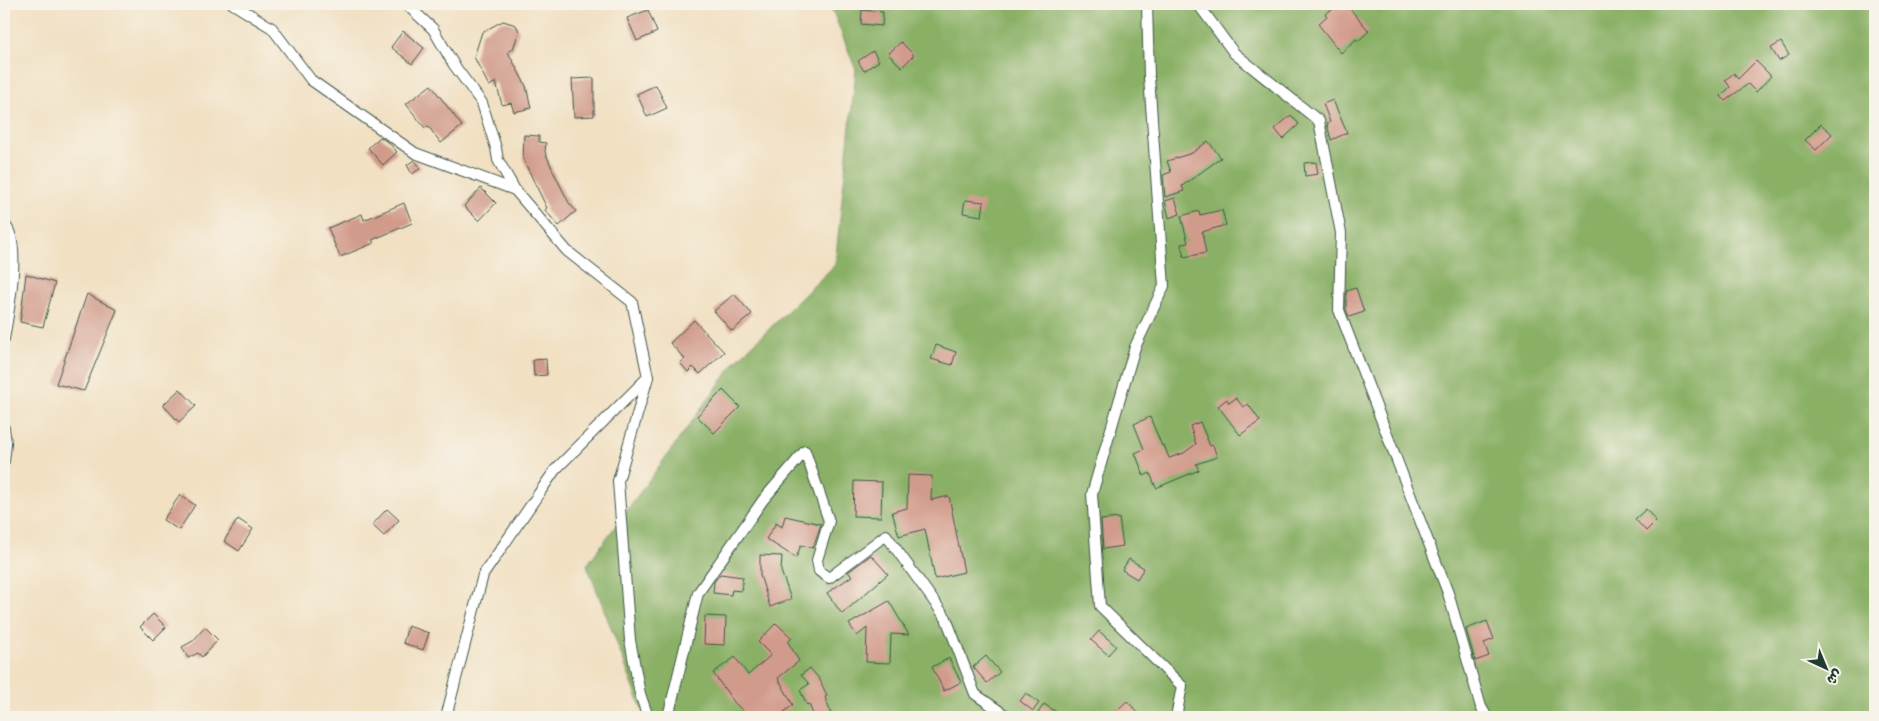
<svg xmlns="http://www.w3.org/2000/svg" width="1879" height="721" font-family="Dekko,'Playpen Sans Arabic',sans-serif">
	<rect width="100%" height="100%" fill="#f7f3e8"/>
	<filter id="ink" filterUnits="userSpaceOnUse"><feTurbulence type="fractalNoise" baseFrequency=".02" numOctaves="2"/><feDisplacementMap in="SourceGraphic" scale="10" xChannelSelector="R" yChannelSelector="G"/><feConvolveMatrix kernelMatrix="1 2 1 2 8 2 1 2 1" color-interpolation-filters="sRGB"/></filter>
	<filter id="wash" filterUnits="userSpaceOnUse"><feTurbulence type="fractalNoise" baseFrequency=".0096" numOctaves="4" result="noise"/><feDisplacementMap in="SourceGraphic" scale="20" xChannelSelector="R" yChannelSelector="G"/><feGaussianBlur stdDeviation="1.12" result="paint"/><feColorMatrix in="noise" values="0 0 0 0 0 0 0 0 0 0 0 0 0 0 0 0 0 1.4 0 .05"/><feComposite in="paint" operator="in"/></filter>
	<g filter="url(#wash)">
		<rect width="100%" height="100%" fill="#f1e0c2"/>
		<path fill="#8ab066" stroke="#54764d" d="M830,4h1045v713h-1230l-58,-152 149,-204 99,-96 21,-195z"/>
		<g id="blocks">
			<g fill="#d19b8b">
				<path d="M1340,4h6l23,27 -11,10 -2,-2 -15,14 -23,-29 9,-8 -2,-2z"/>
				<path d="M648,10l9,22 -20,9 -10,-23z"/>
				<path d="M862,10l21,2 -1,14 -21,-2z"/>
				<path d="M503,21l13,4 3,6 -6,18 -5,3 18,34 5,22 -17,4 -3,-9 -9,2 -6,-23 -7,4 -15,-29 8,-25z"/>
				<path d="M403,31l21,17 -12,16 -21,-17z"/>
				<path d="M901,42l13,13 -12,12 -14,-13z"/>
				<path d="M1781,42l8,13 -10,6 -8,-13z"/>
				<path d="M873,51l6,10 -15,10 -6,-10z"/>
				<path d="M1756,61l15,15 -15,16 -8,-8 -23,17 -4,-5 9,-9 -5,-7 9,-7 4,6z"/>
				<path d="M594,78v38l-20,1 -2,-38z"/>
				<path d="M431,85l31,41 -21,17 -13,-17 -3,2 -19,-24z"/>
				<path d="M656,85l11,23 -20,9 -10,-23z"/>
				<path d="M1333,100l14,33 -16,7 -4,-16 3,-2 -7,-18z"/>
				<path d="M1291,115l8,9 -16,15 -8,-10z"/>
				<path d="M1821,124l11,10 -16,16 -11,-10z"/>
				<path d="M524,135l15,1v6l7,1 -1,9 9,21 15,30 7,8 -17,15 -14,-16 2,-2 -24,-49z"/>
				<path d="M380,137l9,6 8,9 -14,13 -15,-17z"/>
				<path d="M1208,141l13,17 -39,28 2,5 -19,6 -2,-22 8,-3 -4,-11 25,-8z"/>
				<path d="M414,160l7,8 -9,6 -5,-9z"/>
				<path d="M1316,162l2,12 -13,2 -1,-13z"/>
				<path d="M481,188l15,15 -17,18 -15,-15z"/>
				<path d="M1175,198l5,16 -11,4 -4,-17z"/>
				<path d="M965,200l19,2 -2,14 -19,-3z"/>
				<path d="M404,203l8,20 -40,17 2,3 -34,14 -12,-29 34,-14 2,6z"/>
				<path d="M1222,210l4,15 -24,7 4,21 -22,4 -3,-13 7,-1 -7,-27 18,-5 1,4z"/>
				<path d="M26,274l29,9 -12,44 -23,-5z"/>
				<path d="M1356,288l8,24 -15,5 -3,-8v-18z"/>
				<path d="M87,294l30,16 -33,81 -28,-7z"/>
				<path d="M734,294l18,20 -20,17 -18,-20z"/>
				<path d="M694,320l30,32 -24,22 -7,-7 -5,5 -8,-9 5,-4 -15,-16z"/>
				<path d="M936,345l20,7 -4,13 -21,-6z"/>
				<path d="M546,359l1,16 -13,1 -1,-16z"/>
				<path d="M180,389l16,17 -17,16 -16,-17z"/>
				<path d="M723,390l17,17 -26,26 -17,-17z"/>
				<path d="M1236,398l7,9 5,-3 12,17 -20,14 -22,-29 9,-7 2,4z"/>
				<path d="M1150,417l12,29 2,-1 5,13 15,-5 12,-9 -6,-18 10,-4 10,24 3,-1 4,12 -21,7 3,6 -43,18 -6,-15 -6,3 -9,-23 9,-4 -10,-25z"/>
				<path d="M908,475l24,1 -1,24 18,-4 15,76 -29,7 -10,-50 -26,7 -7,-24 15,-4z"/>
				<path d="M854,481l28,1 -1,35 -28,-1z"/>
				<path d="M180,495l15,10 -16,25 -16,-10z"/>
				<path d="M387,509l12,11 -15,16 -12,-11z"/>
				<path d="M1646,509l10,12 -10,10 -11,-12z"/>
				<path d="M785,516l36,8 -8,24 -12,-3 -5,13 -30,-19 10,-16 6,4z"/>
				<path d="M1119,518l4,28 -20,3 -2,-29z"/>
				<path d="M238,519l15,10 -14,22 -15,-10z"/>
				<path d="M760,555l22,1 -1,15 10,28 -21,8 -10,-32z"/>
				<path d="M871,555l17,19 -46,40 -15,-21 25,-17 -4,-4z"/>
				<path d="M1129,559l15,9 -7,11 -15,-9z"/>
				<path d="M720,574l23,3 -2,14 -9,-1 -1,5 -18,-2 1,-11z"/>
				<path d="M889,601l20,34 -18,-1 -1,29 -24,-1 1,-34 -10,8 -8,-12z"/>
				<path d="M153,614l13,13 -13,13 -13,-13z"/>
				<path d="M705,616l21,1 -1,28 -21,-1z"/>
				<path d="M1487,621l7,18 -10,4 5,13 -14,5 -9,-32z"/>
				<path d="M776,623l16,15 -4,4 11,19 -21,17 15,27 -9,7 4,5h-39l-15,-15 -21,-29 22,-16 13,18 23,-20 -13,-13z"/>
				<path d="M408,626l21,7 -6,17 -20,-7z"/>
				<path d="M205,627l13,13 -16,17 -4,-4 -10,5 -6,-11 11,-6z"/>
				<path d="M1099,631l17,15 -8,9 -17,-15z"/>
				<path d="M986,656l14,16 -13,11 -14,-16z"/>
				<path d="M949,658l12,24 -17,9 -12,-24z"/>
				<path d="M810,668l10,12 7,16 -2,1 7,20h-18l-5,-13 -2,1 -7,-15 9,-6 -8,-9z"/>
				<path d="M1026,693l13,10 -6,8 -13,-10z"/>
				<path d="M1127,701l15,16h-33z"/>
				<path d="M1044,704l20,13h-20l-6,-4z"/>
			</g>
		</g>
	</g>
	<g filter="url(#ink)">
		<use href="#blocks" fill-opacity="0" stroke="#3e5549" stroke-width="1"/>
		<g fill="none" stroke-linecap="round" stroke-linejoin="round">
			<g stroke="#3e5549" stroke-width="12">
				<g id="minor">
					<path d="M233,4l39,24 39,52 104,73 100,37 52,61 65,51 16,75"/>
					<path d="M406,4l27,25 21,36 28,38 14,45 2,12 17,30"/>
					<path d="M1147,4l2,73 15,209 -29,61 -43,147 8,112 82,80 -6,31"/>
					<path d="M1198,4l36,49 85,68 22,112 -2,77 109,283 33,114 6,10"/>
					<path d="M4,224c19,16 4,91 0,115"/>
					<path d="M4,428l2,15 -2,18"/>
					<path d="M446,717l37,-142 72,-105 93,-93 -30,104 12,159 10,54 8,23"/>
					<path d="M668,717l30,-124 65,-93 42,-49 24,70 -12,39 2,11 10,7 57,-43 60,83 29,76 33,23"/>
				</g>
			</g>
			<use href="#minor" stroke="#fff" stroke-width="10"/>
		</g>
	</g>
	<rect width="1879" height="721" fill="none" stroke="#f7f3e8" stroke-width="20"/>
	<g transform="translate(1826 668) rotate(136)" stroke="#f7f3e8" stroke-width="4" paint-order="stroke">
	<path d="M0-4L9 19L0 12L-9 19Z" fill="#1f3d34"/>
	<text y="-8" font-size="14" font-weight="bold" text-anchor="middle" fill="#1f3d34">ش</text>
	</g>
</svg>
